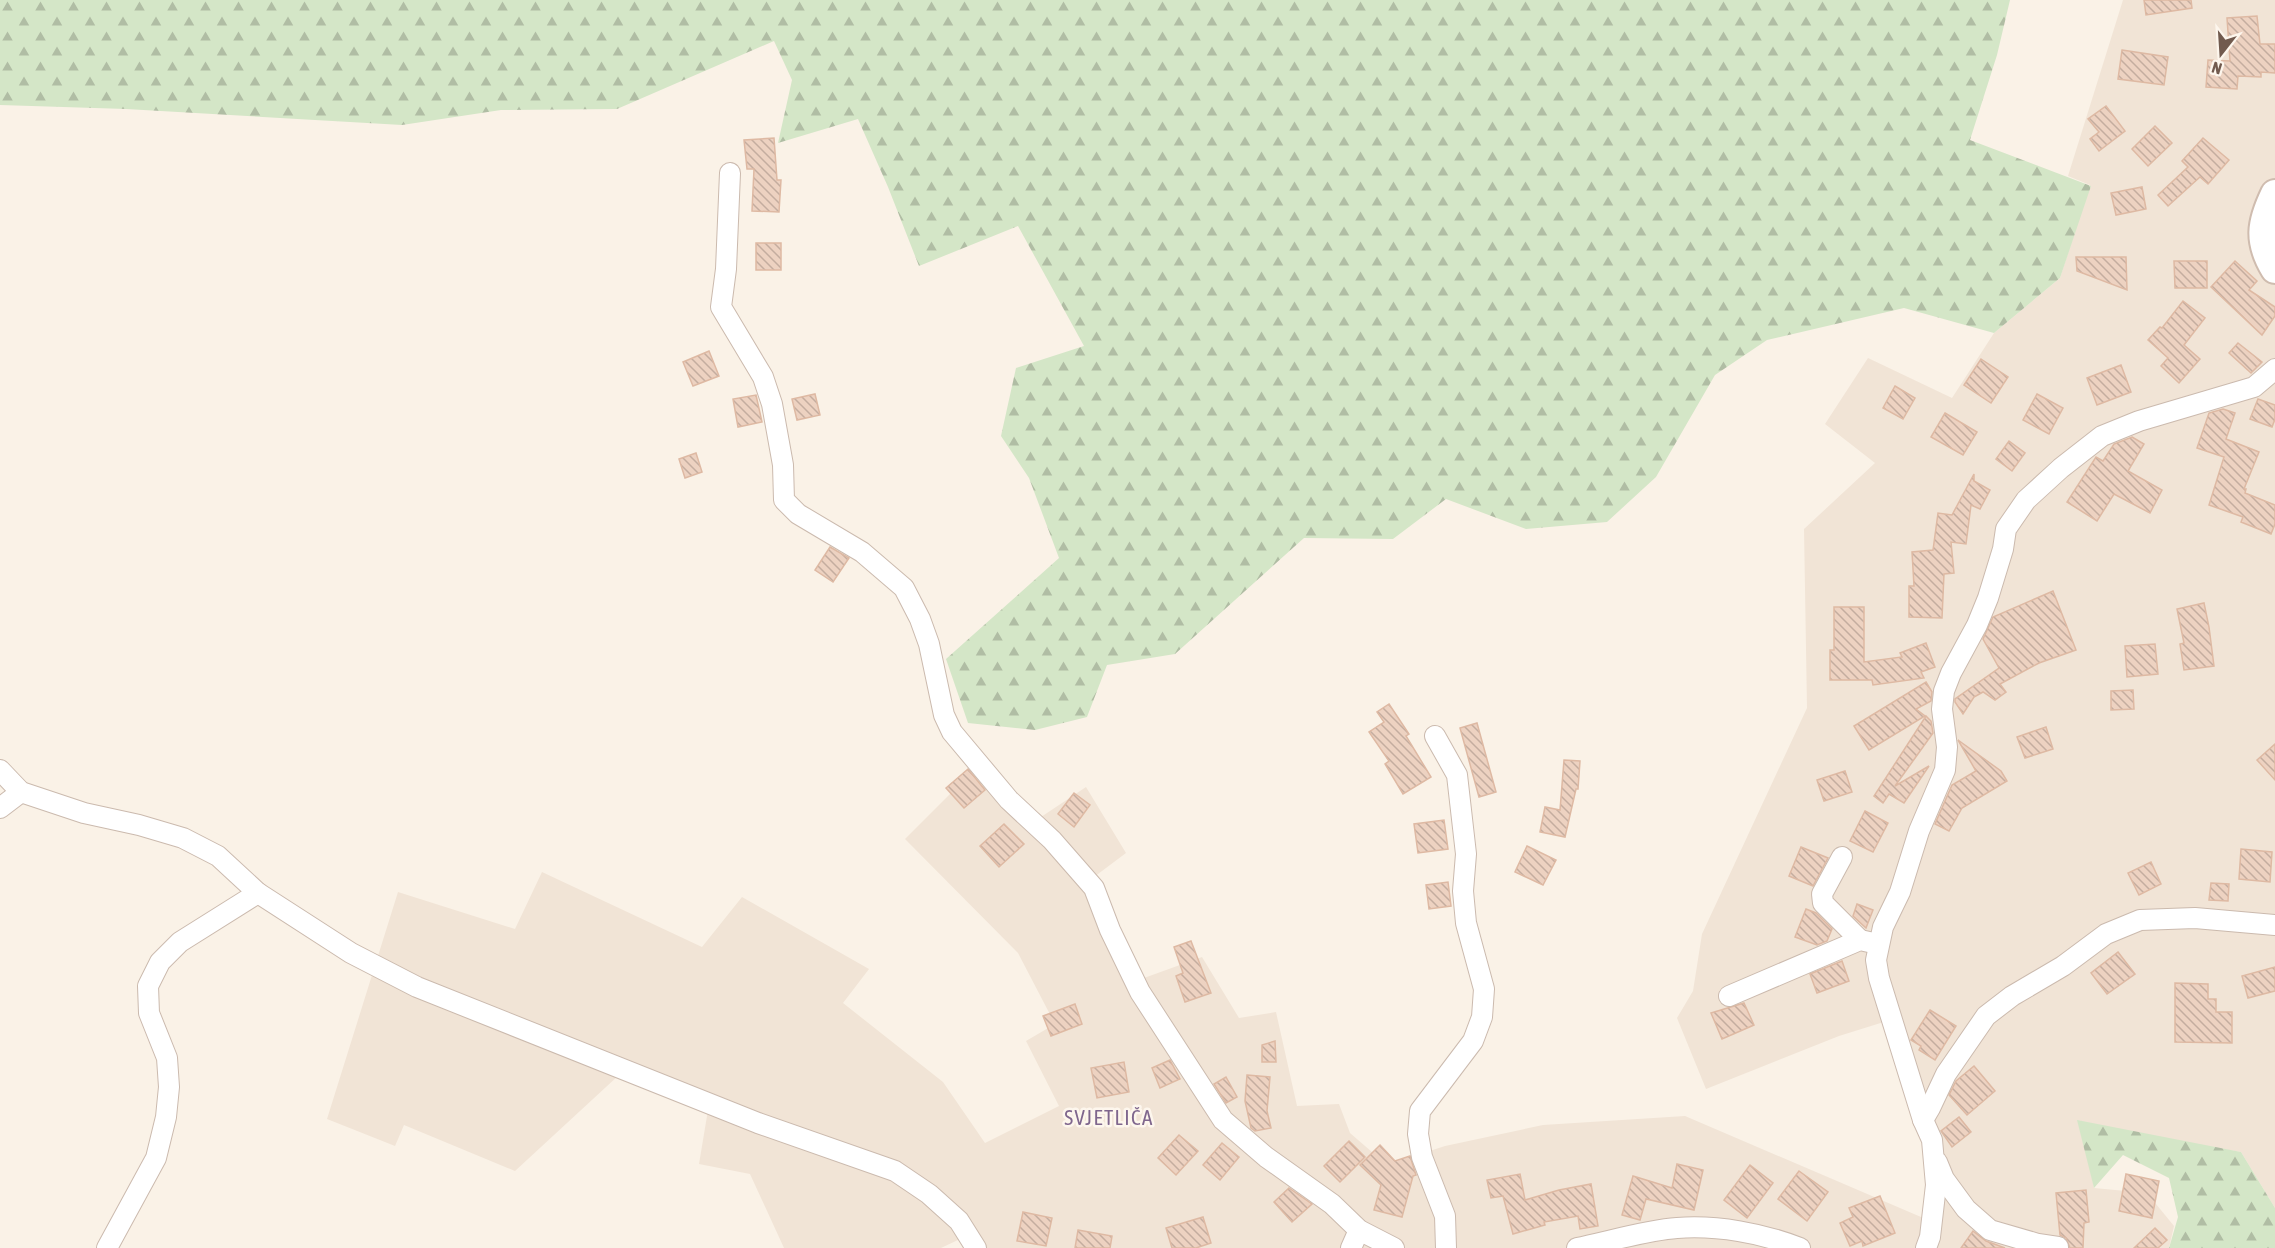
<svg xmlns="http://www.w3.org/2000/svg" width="2275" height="1248" font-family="'Asap Condensed',sans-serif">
	<defs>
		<pattern id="forest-firs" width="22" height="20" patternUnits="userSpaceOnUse" patternTransform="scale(1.5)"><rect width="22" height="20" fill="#d4e6c7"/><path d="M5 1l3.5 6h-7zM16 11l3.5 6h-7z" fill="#b0bda4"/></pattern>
		<pattern id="building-back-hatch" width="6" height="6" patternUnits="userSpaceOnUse" patternTransform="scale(1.5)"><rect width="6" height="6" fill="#edd2c1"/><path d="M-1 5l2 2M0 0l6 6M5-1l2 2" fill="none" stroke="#c4ad9f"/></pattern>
	</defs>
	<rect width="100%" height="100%" fill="#faf2e7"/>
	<path fill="#f1e4d6" d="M2123,0h152v1208l-34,-56 -158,-26 11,62 53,5 27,33 -5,22h-1205l-4,-9 -19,9h-157l-34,-74 -51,-10 9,-54 -89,-35 -104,96 -111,-46 -9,21 -68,-27 71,-227 117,37 27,-57 160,75 40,-50 127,72 -26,34 100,79 42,61 74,-37 -33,-65 29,-17 -37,-71 -113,-114 75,-75 55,57 51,-34 40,66 -40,30 58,95 58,-21 37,61 37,-6 21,94 42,-2 11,29 37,32 58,-19 98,-21 142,-9 243,104 -1,-58 -11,-44 -29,-97 -48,15 -133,53 -29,-71 16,-27 9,-57 105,-226 -3,-179 71,-66 -50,-39 43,-66 84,40 42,-65 66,-55 30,-93 -22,-9z"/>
	<g fill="url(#forest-firs)">
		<path d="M0,0h2010l-13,55 -27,85 121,46 -31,92 -66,55 -90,-25 -137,32 -52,35 -59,102 -49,45 -81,7 -80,-30 -53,40 -89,-1 -129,116 -68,11 -20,52 -52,13 -67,-7 -22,-64 113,-101 -30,-80 -28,-42 15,-68 68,-22 -66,-120 -99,40 -31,-79 -30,-68 -80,24 14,-63 -18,-39 -157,68 -116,1 -99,15 -276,-16 -126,-4z"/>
		<path d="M2077,1120l164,32 34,56v40h-106l9,-31 -9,-39 -46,-23 -29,33z"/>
	</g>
	<g fill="url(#building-back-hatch)" stroke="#deb9a3" stroke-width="1.5">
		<path d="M2144,0h47l1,8 -46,7z"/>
		<path d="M2257,16l3,28h15v29l-14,-1v5l-23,-1 -1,13 -31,-2 2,-27 22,1 -3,-43z"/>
		<path d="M2122,50l46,7 -4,28 -46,-6z"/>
		<path d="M2106,106l19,25 -26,20 -9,-12 9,-7 -11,-13z"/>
		<path d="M2155,126l17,17 -24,23 -16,-17z"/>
		<path d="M774,138l3,42h4l-2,32 -27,-1 2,-42h-7l-3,-29z"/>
		<path d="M2203,138l26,22 -21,24 -8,-7 -32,29 -10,-11 30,-28 -6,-6z"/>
		<path d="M2142,187l4,22 -30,6 -5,-22z"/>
		<rect x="756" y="243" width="25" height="27"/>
		<path d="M2076,257h50l1,33 -50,-19z"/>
		<path d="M2174,261h33v27h-32z"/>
		<path d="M2235,261l22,20 -8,9 26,17v9l-13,19 -51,-48z"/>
		<path d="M2183,301l22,17 -21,27 16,14 -21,24 -18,-17 7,-8 -20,-18 12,-13 2,1z"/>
		<path d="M2238,343l24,19 -11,11 -22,-20z"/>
		<path d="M709,351l10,25 -26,10 -10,-24z"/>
		<path d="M1981,359l27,18 -17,26 -27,-18z"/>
		<path d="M2121,365l10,27 -34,13 -10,-27z"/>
		<path d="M1895,386l20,12 -12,21 -20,-11z"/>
		<path d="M815,394l5,21 -23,5 -5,-21z"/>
		<path d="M2037,394l26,14 -14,26 -26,-14z"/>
		<path d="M756,395l6,27 -24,5 -5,-28z"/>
		<path d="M2258,399l17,6v14l-3,8 -22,-8z"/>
		<path d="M2223,409l12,4 -9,26 33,13 -15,37h2l-1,4 30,12v19l-4,10 -30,-12 2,-5 -34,-12 15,-48 -27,-9 12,-35z"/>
		<path d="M1945,413l32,19 -14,23 -32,-18z"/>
		<path d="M2132,437l12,7 -16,27 34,19 -12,23 -36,-19 -17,27 -30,-19 29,-45 7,4 11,-17z"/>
		<path d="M2009,441l16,12 -13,18 -16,-12z"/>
		<path d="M696,453l6,19 -17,6 -6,-19z"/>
		<path d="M1974,474v7l16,9 -10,19 -9,-4 -5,39 -15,-2 3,31 -10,1 -2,44 -33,-1v-31h5l-2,-34 21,-2 5,-37 14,2z"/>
		<path d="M830,547l19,11 -16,24 -18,-12z"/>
		<path d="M2053,591l23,59 -37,13 -39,21 6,8 -11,8 -12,-8 -9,5 -11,17 -8,-12v-3l44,-31 -16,-29 10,-22z"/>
		<path d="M2204,603l5,24 5,39 -30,4 -4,-26 4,-1 -7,-34z"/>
		<path d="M1834,607h30v55l38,-5 -2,-4 26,-10 9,24 -14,5 3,6 -51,7 -1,-5h-42v-30h4z"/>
		<path d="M2155,644l3,30 -31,3 -2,-31z"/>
		<path d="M1926,682l6,10 -1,9 -15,8 9,7 -56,34 -15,-24z"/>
		<path d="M2133,690l1,19 -23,1v-19z"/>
		<path d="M1389,704l20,30 -3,2 25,41 -28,17 -18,-30 4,-3 -20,-29 15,-10 -7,-10z"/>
		<path d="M1926,716l5,5 2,12 -38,53 34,-20 -25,37 -15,-9 -6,9 -9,-7z"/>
		<path d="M1477,723l19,69 -17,5 -19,-69z"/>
		<path d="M2046,727l7,22 -28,9 -8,-21z"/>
		<path d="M1958,740l43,31 6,10 -45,27 -13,23 -14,-7 17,-39 24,-14z"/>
		<path d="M2275,744v36l-18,-20z"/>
		<path d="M1564,760l16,1 -2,28h-2l-11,48 -25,-5 5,-25 15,3z"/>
		<path d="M968,769l17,21 -21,18 -18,-20z"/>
		<path d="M1845,771l7,21 -28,9 -7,-21z"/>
		<path d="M1074,793l16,12 -16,22 -16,-13z"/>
		<path d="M1865,811l23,12 -15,29 -23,-11z"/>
		<path d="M1444,820l4,29 -30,4 -4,-29z"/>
		<path d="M1004,824l20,20 -25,23 -19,-21z"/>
		<path d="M1527,846l29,14 -13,25 -28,-13z"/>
		<path d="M1801,847l27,11 -15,28 -24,-10z"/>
		<path d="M2241,849l31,3 -2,30 -31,-3z"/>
		<path d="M2151,862l10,22 -22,11 -11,-22z"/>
		<path d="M1448,882l3,24 -22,3 -3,-24z"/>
		<path d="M2211,883l18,1 -1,17 -19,-1z"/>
		<path d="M1857,904l16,6 -7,18 -13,-12z"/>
		<path d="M1806,909l10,4 16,16 -5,12 -10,4 -22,-8z"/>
		<path d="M1191,941l20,52 -26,9 -9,-26 7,-3 -9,-26z"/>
		<path d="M2118,952l17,22 -28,20 -16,-21z"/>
		<path d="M1842,961l7,20 -32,12 -7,-19z"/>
		<path d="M2275,967v24l-27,7 -6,-22z"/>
		<path d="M2175,983l33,1v15h8v13h16v31l-57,-1z"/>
		<path d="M1744,1003l10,22 -32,14 -11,-26z"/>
		<path d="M1075,1004l7,20 -31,12 -8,-20z"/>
		<path d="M1930,1010l26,16 -21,34 -16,-10 2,-4 -10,-6z"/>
		<path d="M1275,1041l1,21h-14v-17z"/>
		<path d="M1170,1060l10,19 -20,9 -8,-20z"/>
		<path d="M1124,1062l5,30 -32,6 -6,-30z"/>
		<path d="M1974,1066l21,25 -28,24 -18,-20 7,-14z"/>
		<path d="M1247,1075l23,2 -3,34 4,17 -16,3 -4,-3 -6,-27z"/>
		<path d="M1226,1077l11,20 -11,6 -12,-19z"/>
		<path d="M1959,1117l12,15 -19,15 -11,-16z"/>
		<path d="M1179,1135l19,16 -22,24 -18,-17z"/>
		<path d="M1349,1141l16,16 -25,25 -16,-16z"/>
		<path d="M1222,1143l17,14 -19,23 -17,-15z"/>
		<path d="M1380,1145l15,16 15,-5 6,19 -3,1 -11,41 -28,-7 7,-25 -21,-20z"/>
		<path d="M1677,1164l26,6 -9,40 -48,-11 -6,21 -18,-5 11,-39 39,12z"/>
		<path d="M1750,1165l23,18 -26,35 -23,-18z"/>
		<path d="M1799,1171l29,21 -21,29 -29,-22z"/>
		<path d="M1520,1174l5,26 34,-10 32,-6 7,42 -18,3 -2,-13 -34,6 1,3 -32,9 -10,-38 -12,2 -4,-18z"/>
		<path d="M2126,1174l33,7 -7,37 -33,-7z"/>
		<path d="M1289,1188l23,16 -20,18 -18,-20z"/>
		<path d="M2086,1190l3,32 -5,1 -1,25h-13l-4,-10 -6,-3 -4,-42z"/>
		<path d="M1880,1196l15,37 -32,13 -1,-5 -12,5 -10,-23 13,-6 -4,-9z"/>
		<path d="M1023,1212l29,6 -6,28 -29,-5z"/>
		<path d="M1203,1217l8,26 -15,5h-24l-6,-20z"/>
		<path d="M2155,1228l12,12 -9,8h-24z"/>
		<path d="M1078,1230l34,6 -2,12h-35z"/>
		<path d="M1973,1231l13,10 19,7h-44z"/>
	</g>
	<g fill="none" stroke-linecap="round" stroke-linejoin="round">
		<g stroke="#cbbaae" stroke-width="22">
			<g id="minor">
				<path d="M730,173l-4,96 -5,38 42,70 9,27 11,61 1,35 14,14 64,38 42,36 16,31 9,25 15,71 8,17 57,68 43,40 42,48 16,42 30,62 83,128 43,37 66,47 27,26 35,18"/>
				<path d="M1435,736l22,39 9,79 -3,37 3,32 18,66 -2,28 -9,24 -53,70 -2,23 4,23 23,59 1,32"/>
				<path d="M0,770l21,22 63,21 55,12 44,13 35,18 40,37 93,60 66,34 341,136 137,48 34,23 30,27 17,27"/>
				<path d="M0,808l21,-16"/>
				<path d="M1842,857l-20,37 1,9 37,37"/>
				<path d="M1729,996l131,-56 18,4"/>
				<path d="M1923,1120l7,-12 16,-34 40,-58 26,-20 51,-30 43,-32 34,-14 55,-2 80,7"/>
				<path d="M1937,1162l7,17 22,30 24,21 48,14 20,3"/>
				<path d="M107,1248l49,-90 10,-41 3,-30 -2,-29 -18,-45 -1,-27 12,-24 20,-20 78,-49"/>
				<path d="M1351,1248l8,-18"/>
				<path d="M1577,1248c30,-6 70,-18 100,-20 40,-3 85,5 123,20"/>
				<path d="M1926,1248l4,-11 6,-52 -4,-45 -9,-20 -44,-142 -3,-18 7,-33 17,-35 19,-61 26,-61 2,-23 -5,-38 2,-18 7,-18 26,-48 11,-27 15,-49 3,-20 20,-29 35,-32 41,-32 37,-15 115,-34 21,-18"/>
			</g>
		</g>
		<g stroke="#cfbcaf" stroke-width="32">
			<path id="secondary" d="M2275,194c-14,29 -17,47 0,75"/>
		</g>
		<use href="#minor" stroke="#fff" stroke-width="20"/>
		<use href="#secondary" stroke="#fff" stroke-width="28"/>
	</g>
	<g text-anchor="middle" stroke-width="5" stroke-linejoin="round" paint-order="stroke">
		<g font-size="21" letter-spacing="1.5" fill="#7f668d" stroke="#fdf6ed">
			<text x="1109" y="1125">SVJETLIČA</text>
		</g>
	</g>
	<g transform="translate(2221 54) rotate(197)" stroke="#fdf6ed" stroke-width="4.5" paint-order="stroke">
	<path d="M0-4.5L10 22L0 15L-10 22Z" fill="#715a4e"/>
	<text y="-9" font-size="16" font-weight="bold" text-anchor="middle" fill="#715a4e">N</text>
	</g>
</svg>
